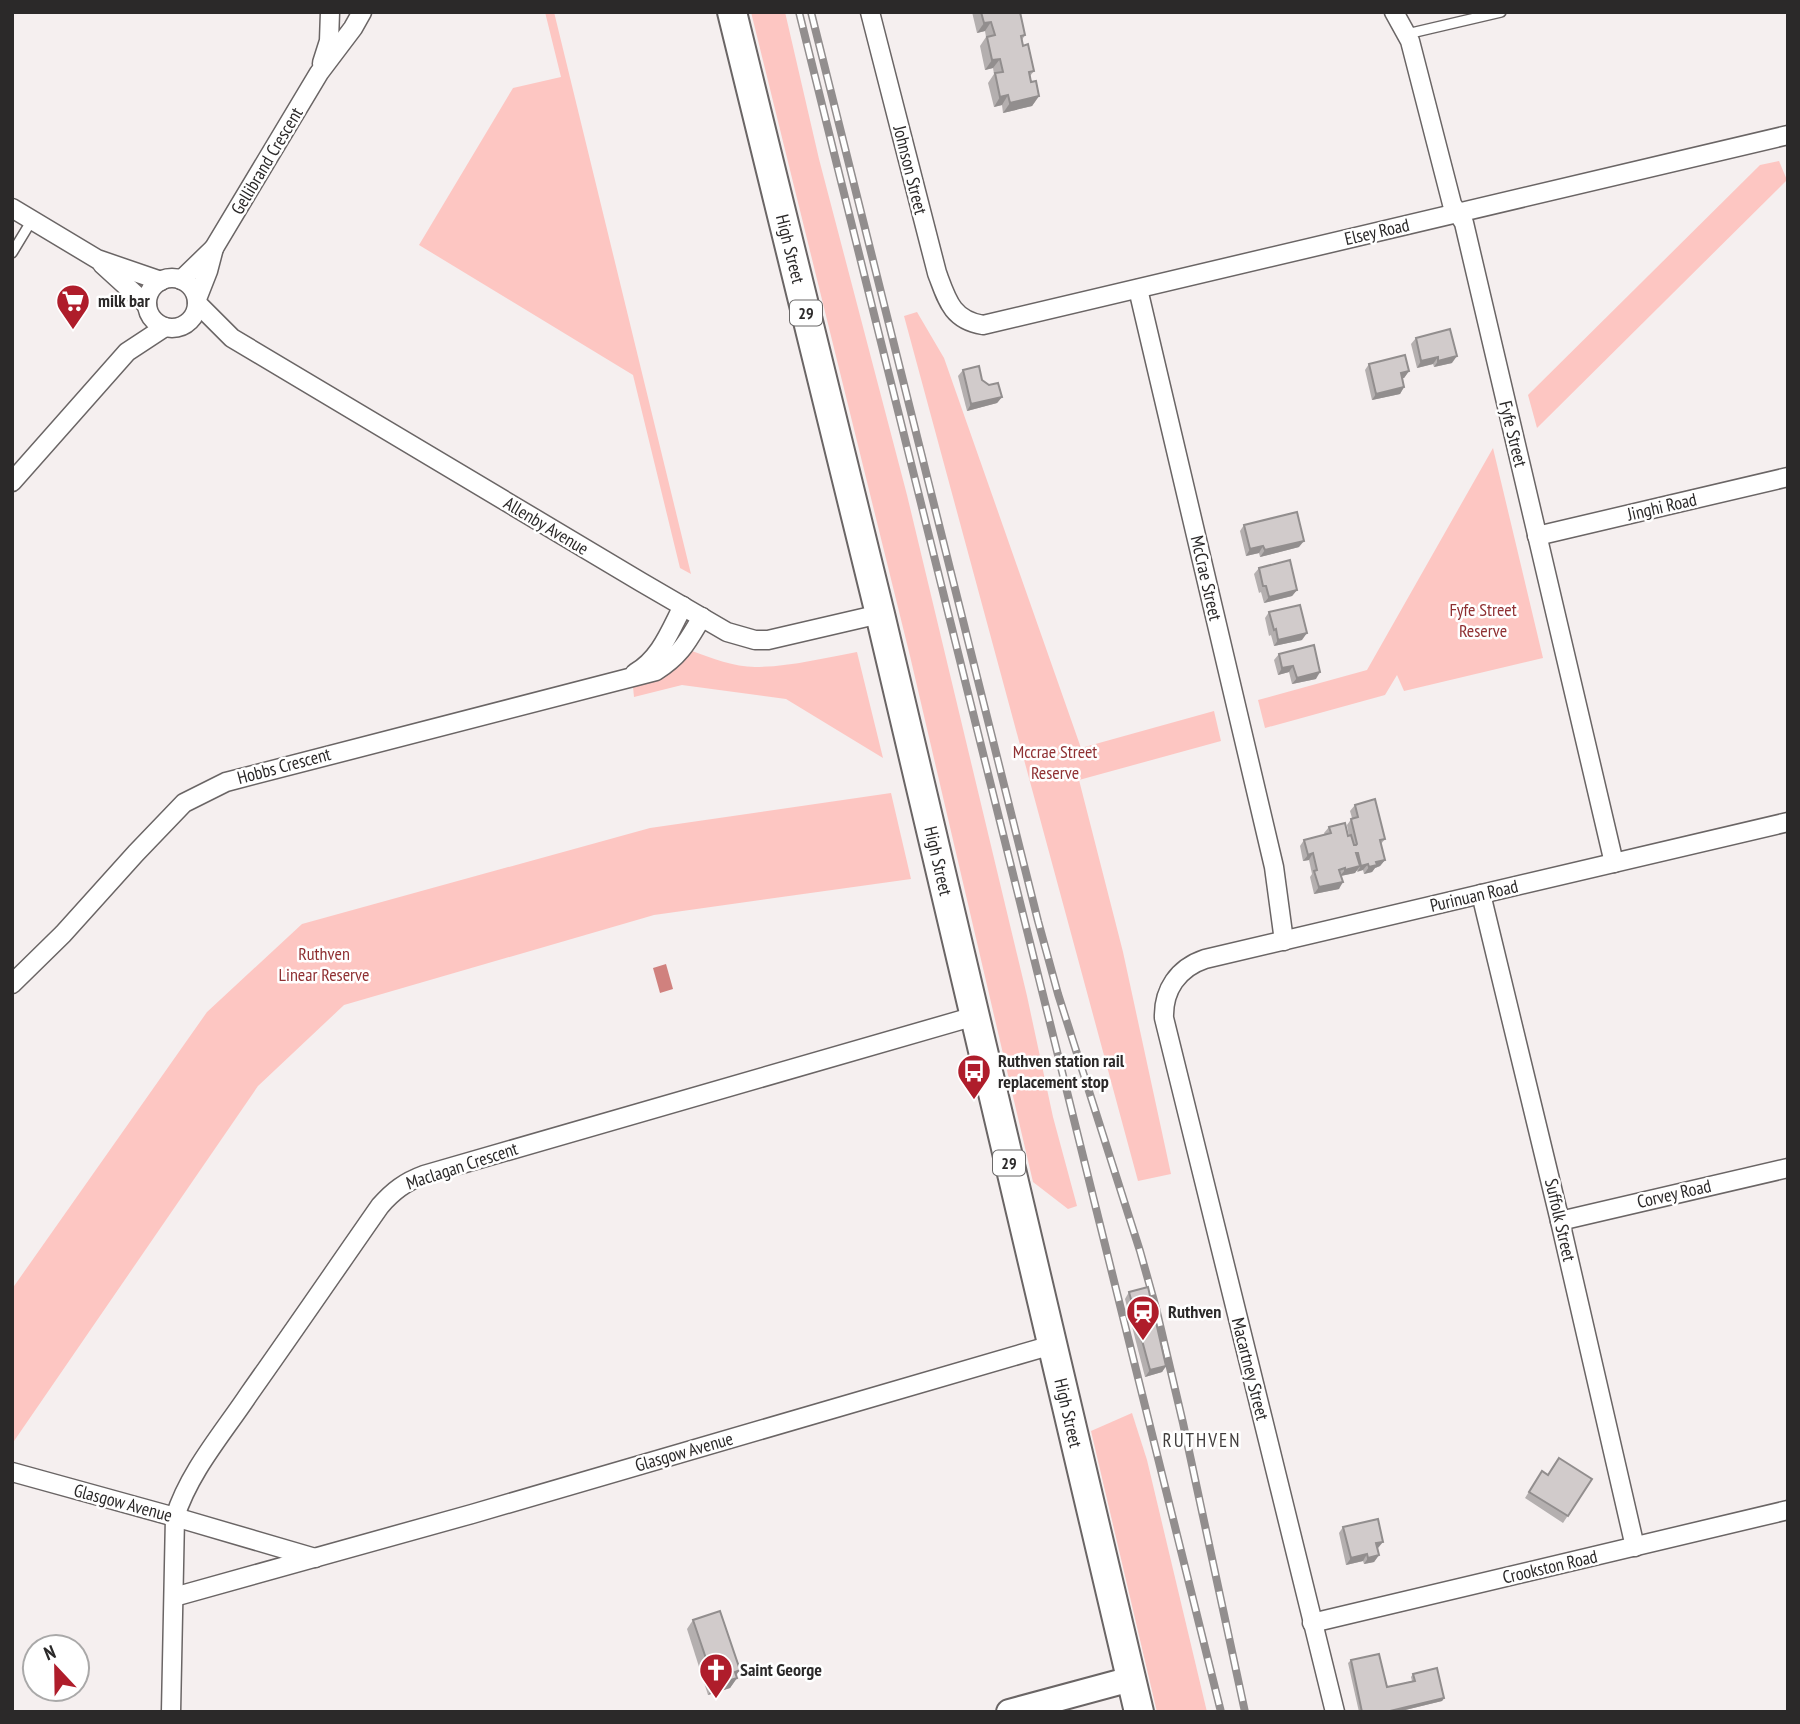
<svg xmlns="http://www.w3.org/2000/svg" width="1800" height="1724" font-family="'PT Sans Narrow',sans-serif">
	<rect width="100%" height="100%" fill="#f5efef"/>
	<g fill="#fdc6c2">
		<path d="M545,12h9l137,562 -11,-6 -47,-193 -214,-130 94,-157 48,-11z"/>
		<path d="M751,12h34l34,147 88,336 120,501 26,121 24,89 -9,3 -35,-27 -123,-526z"/>
		<path d="M1779,161l8,19 -250,248 -9,-33 232,-230z"/>
		<path d="M917,312l27,46 137,390 133,-37 7,30 -142,39 44,172 48,222 -33,7 -234,-865z"/>
		<path d="M1493,448l50,210 -139,33 -7,-16 -12,20 -120,33 -7,-28 109,-30z"/>
		<path d="M692,651c20,7 42,16 63,16 33,0 70,-9 102,-15l26,106 -97,-59 -104,-14 -48,12 -1,-10c24,-9 42,-17 59,-36z"/>
		<path d="M891,793l20,86 -257,36 -310,90 -86,81 -246,358v-155l195,-277 95,-88 348,-96z"/>
		<path d="M1132,1413l15,47 60,252h-50l-66,-281z"/>
	</g>
	<path fill="#d0817e" d="M666,964l7,25 -13,4 -7,-25z"/>
	<g fill="none" stroke-linecap="round" stroke-linejoin="round">
		<g stroke="#6a6565" stroke-width="12">
			<g id="lane">
				<path d="M1407,34l94,-22"/>
				<path d="M12,253l20,-33"/>
			</g>
		</g>
		<g stroke="#6a6565" stroke-width="21">
			<g id="street">
				<path d="M870,12l67,261c10,27 15,47 46,52l805,-190"/>
				<path d="M1394,12l16,29 42,163 12,19 150,640"/>
				<path d="M322,63l7,-22 1,-29"/>
				<path d="M12,208l85,51 64,22"/>
				<path d="M102,264l45,41"/>
				<circle cx="172" cy="303" r="25"/>
				<path d="M181,280l33,-32 105,-175 34,-45 9,-16"/>
				<path d="M1138,289l136,578 10,74"/>
				<path d="M197,299l11,-28 6,-23"/>
				<path d="M197,303l35,35 409,244 86,50 28,8h13l112,-26"/>
				<path d="M12,482l115,-130 38,-25"/>
				<path d="M1537,536l251,-59"/>
				<path d="M635,673c25,-14 35,-42 48,-67"/>
				<path d="M1481,894l79,327 75,326"/>
				<path d="M12,984l51,-50 73,-81 48,-50 42,-21 430,-111c25,-16 31,-29 46,-54"/>
				<path d="M1560,1221l228,-53"/>
				<path d="M12,1472l163,45 140,41"/>
				<path d="M174,1597l298,-83 580,-169"/>
				<path d="M1312,1623l476,-113"/>
				<path d="M171,1712l4,-195c14,-45 48,-84 74,-123 44,-62 87,-125 131,-188 13,-15 25,-24 44,-31l551,-159"/>
				<path d="M1335,1712l-171,-694c-1,-28 14,-50 41,-59l583,-137"/>
			</g>
		</g>
		<g stroke="#6a6565" stroke-width="28">
			<path id="secondary" d="M1009,1712l122,-33"/>
		</g>
		<g stroke="#6a6565" stroke-width="32">
			<path id="primary" d="M732,12l148,602 259,1098"/>
		</g>
		<use href="#lane" stroke="#fff" stroke-width="9"/>
		<use href="#street" stroke="#fff" stroke-width="18"/>
		<use href="#secondary" stroke="#fff" stroke-width="24"/>
		<use href="#primary" stroke="#fff" stroke-width="28"/>
		<g stroke="#928e8e" stroke-width="8">
			<g id="rail">
				<path d="M799,12l422,1700"/>
				<path d="M811,12l227,909 20,73 82,257 16,57 27,115 62,289"/>
			</g>
		</g>
		<use href="#rail" stroke="#fff" stroke-width="5" stroke-dasharray="16" stroke-linecap="butt"/>
	</g>
	<g fill="#b4afaf">
		<path d="M972,12h48l5,23 -3,5 1,6 11,25 -4,5 1,6 8,14 -7,10 -29,7 -1,-8 -8,2 -6,-24 6,-9 -1,-6 -8,2 -5,-24 6,-9 -1,-6 -8,2z"/>
		<path d="M1416,338l36,25 -18,4 -1,-3 -16,4 -6,-24z"/>
		<path d="M1369,364l40,7 -5,7h-2l2,9 -4,7 -28,6 -7,-30z"/>
		<path d="M963,370l19,10 20,17 -5,6 -30,8 -9,-35z"/>
		<path d="M1244,525l55,22 -39,10 -1,-4 -13,3 -6,-25z"/>
		<path d="M1259,568l38,22 -5,6 -28,7 -3,-11 -2,1 -5,-19z"/>
		<path d="M1269,612l33,28 -28,6 -3,-11 -2,1 -4,-18z"/>
		<path d="M1279,654l37,25 -24,5 -3,-12 -11,3 -4,-15z"/>
		<path d="M1355,805l30,34 -4,5 4,16 -5,6 -5,2 -3,4 -8,2 -1,-4 -7,1 -1,2 -14,3 -2,13 -25,5 -4,-17 2,-3 -3,-14 -6,1 -3,-15 4,-6 21,-5 -1,-2 5,-6 20,9 -2,-11 5,-7 -2,-7z"/>
		<path d="M1129,1292l37,74 -4,6 -17,5 -20,-78z"/>
		<path d="M1542,1471l6,4 44,4 -29,44 -38,-25z"/>
		<path d="M1343,1527l35,21h-1l2,7 -5,7 -10,2 -1,-3 -17,4 -7,-32z"/>
		<path d="M693,1620l43,55 1,3 -7,10 -22,7 -21,-66z"/>
		<path d="M1351,1660l36,27 25,-6 -1,-4 2,-3 31,24 -2,3 -45,11h-38l-11,-49z"/>
	</g>
	<g fill="#928e8e">
		<path d="M991,22l-6,9 -8,2 7,-10z"/>
		<path d="M1000,59l-7,9 -8,2 7,-10z"/>
		<path d="M1008,95l-6,10 -8,2 6,-10z"/>
		<path d="M1039,96l-7,10 -29,7 7,-10z"/>
		<path d="M1457,356l-5,7 -18,4 4,-6z"/>
		<path d="M1438,357l-5,7 -16,4 4,-7z"/>
		<path d="M1409,371l-5,7 -8,1 5,-6z"/>
		<path d="M1404,387l-4,7 -28,6 4,-6z"/>
		<path d="M1002,397l-5,6 -30,8 4,-7z"/>
		<path d="M1304,541l-5,6 -39,10 5,-7z"/>
		<path d="M1263,546l-4,7 -13,3 4,-7z"/>
		<path d="M1297,590l-5,6 -28,7 5,-6z"/>
		<path d="M1307,633l-5,7 -28,6 4,-6z"/>
		<path d="M1293,666l-4,6 -11,3 4,-7z"/>
		<path d="M1320,672l-4,7 -24,5 5,-6z"/>
		<path d="M1313,853l-4,7 -6,1 5,-6z"/>
		<path d="M1385,860l-5,6 -5,2 -3,4 -8,2 5,-7 7,-5z"/>
		<path d="M1368,864l-5,6 -6,2 4,-6z"/>
		<path d="M1360,866l-5,7 -15,3 5,-6z"/>
		<path d="M1343,882l-4,7 -25,5 5,-7z"/>
		<path d="M1166,1366l-4,6 -17,5 5,-7z"/>
		<path d="M1383,1542l-5,6 -7,1 5,-6z"/>
		<path d="M1367,1554l-4,7 -17,4 5,-7z"/>
		<path d="M1379,1555l-5,7 -10,2 4,-6z"/>
		<path d="M740,1670l-7,9 4,-1 -7,10 -22,7 7,-10 20,-13z"/>
		<path d="M1444,1698l-2,3 -45,11h-11z"/>
	</g>
	<g fill="#d1cbcb" stroke="#928e8e" stroke-width="2">
		<path d="M981,12h39l5,23 -4,1 2,10 5,-2 6,27 -5,1 2,10 5,-1 3,15 -29,7 -2,-8 -8,2 -5,-24 8,-1 -3,-13 -8,1 -5,-23 8,-2 -4,-13 -7,1z"/>
		<path d="M1450,329l7,27 -19,5v-4l-17,4 -5,-23z"/>
		<path d="M1405,355l4,16 -8,2 3,14 -28,7 -7,-30z"/>
		<path d="M979,366l3,14 7,5 9,-2 4,14 -31,7 -8,-34z"/>
		<path d="M1297,512l7,29 -39,9 -2,-4 -13,3 -6,-24z"/>
		<path d="M1290,560l7,30 -28,7 -3,-11h-3l-4,-18z"/>
		<path d="M1300,605l7,28 -29,7 -2,-11 -2,1 -5,-18z"/>
		<path d="M1314,645l6,27 -23,6 -4,-12 -11,2 -3,-14z"/>
		<path d="M1375,799l10,40 -5,1 5,20 -9,2 1,3 -8,2 -1,-3 -7,2 -3,-13h-2l4,13 -15,4v-2l-6,2 4,12 -24,5 -5,-16 3,-1 -4,-17 -5,2 -4,-15 27,-7 -2,-6 16,-4 3,13 3,-1 3,10h2l1,-1 -6,-25 7,-2 -3,-12z"/>
		<path d="M1148,1287l18,79 -16,4 -21,-78z"/>
		<path d="M1559,1458l33,21 -24,37 -39,-24 13,-21 6,4z"/>
		<path d="M1378,1519l5,23 -7,1 3,12 -11,3 -1,-4 -16,4 -8,-31z"/>
		<path d="M720,1611l20,59 -5,2 2,6 -22,7 -22,-65z"/>
		<path d="M1379,1654l8,33 28,-6 -2,-7 24,-6 7,30 -58,14h-24l-11,-52z"/>
	</g>
	<defs>
		<g id="supermarket-pin" transform="scale(1.75)"><path d="M0 17L-7.5 6A9.5 9.5 0 1 1 7.5 6Z" fill="#af1d2b" stroke="#fff"/><path d="M-6-5.5h2.5l.6 2H6L4.5 2H-2.5L-4.4-4H-6ZM-1.5 3.2a1.3 1.3 0 1 0 .1 0ZM3 3.2a1.3 1.3 0 1 0 .1 0Z" fill="#fff"/></g>
		<g id="bus-pin" transform="scale(1.75)"><path d="M0 17L-7.5 6A9.5 9.5 0 1 1 7.5 6Z" fill="#af1d2b" stroke="#fff"/><path d="M-5-6H5V4H4V6H2V4H-2V6H-4V4H-5ZM-3.5-4V0h7V-4ZM-3.5 1.2v1.5H-2V1.2ZM2 1.2v1.5H3.5V1.2Z" fill="#fff"/></g>
		<g id="station-pin" transform="scale(1.75)"><path d="M0 17L-7.5 6A9.5 9.5 0 1 1 7.5 6Z" fill="#af1d2b" stroke="#fff"/><path d="M-3-6H3Q5-6 5-4V2Q5 4 3 4L4.5 6H3L1.5 4h-3L-3 6H-4.5L-3 4Q-5 4-5 2V-4Q-5-6-3-6ZM-3.5-4v3h7v-3ZM-3.5 1v1.5H-2V1ZM2 1v1.5H3.5V1Z" fill="#fff"/></g>
		<g id="church-pin" transform="scale(1.75)"><path d="M0 17L-7.5 6A9.5 9.5 0 1 1 7.5 6Z" fill="#af1d2b" stroke="#fff"/><path d="M-1.2-6h2.4v3.5h3.3v2.4h-3.3V6h-2.4V-.1h-3.3v-2.4h3.3Z" fill="#fff"/></g>
	</defs>
	<g fill-rule="evenodd">
		<use href="#supermarket-pin" x="73" y="301"/>
		<use href="#bus-pin" x="974" y="1071"/>
		<use href="#station-pin" x="1143" y="1312"/>
		<use href="#church-pin" x="716" y="1670"/>
	</g>
	<g text-anchor="middle" stroke-width="5" stroke-linejoin="round" paint-order="stroke">
		<g fill="#fff" stroke="#6b6969" stroke-width="2">
			<rect x="790" y="300.5" width="32" height="25" rx="5"/>
			<rect x="993" y="1150.5" width="32" height="25" rx="5"/>
		</g>
		<g font-size="16" font-weight="bold" fill="#2b2929">
			<text x="806" y="319">29</text>
			<text x="1009" y="1169">29</text>
		</g>
		<g font-size="18" fill="#2b2929" stroke="#fff">
			<text transform="translate(267 161) rotate(-59)" y="6">Gellibrand Crescent</text>
			<text transform="translate(910 170) rotate(76)" y="6">Johnson Street</text>
			<text transform="translate(1377 232) rotate(-13)" y="6">Elsey Road</text>
			<text transform="translate(790 249) rotate(76)" y="6">High Street</text>
			<text transform="translate(1513 434) rotate(76)" y="6">Fyfe Street</text>
			<text transform="translate(1662 507) rotate(-13)" y="6">Jinghi Road</text>
			<text transform="translate(546 526) rotate(31)" y="6">Allenby Avenue</text>
			<text transform="translate(1206 578) rotate(77)" y="6">McCrae Street</text>
			<text transform="translate(284 766) rotate(-15)" y="6">Hobbs Crescent</text>
			<text transform="translate(938 861) rotate(77)" y="6">High Street</text>
			<text transform="translate(1474 896) rotate(-13)" y="6">Purinuan Road</text>
			<text transform="translate(462 1166) rotate(-18)" y="6">Maclagan Crescent</text>
			<text transform="translate(1674 1194) rotate(-13)" y="6">Corvey Road</text>
			<text transform="translate(1560 1220) rotate(77)" y="6">Suffolk Street</text>
			<text transform="translate(1250 1369) rotate(76)" y="6">Macartney Street</text>
			<text transform="translate(1068 1413) rotate(77)" y="6">High Street</text>
			<text transform="translate(684 1452) rotate(-16)" y="6">Glasgow Avenue</text>
			<text transform="translate(123 1503) rotate(15)" y="6">Glasgow Avenue</text>
			<text transform="translate(1550 1567) rotate(-13)" y="6">Crookston Road</text>
		</g>
		<g font-size="18" font-weight="bold" fill="#2b2929" stroke="#fff" text-anchor="start">
			<text x="98" y="307">milk bar</text>
			<text x="998" y="1067">Ruthven station rail<tspan x="998" dy="21">replacement stop</tspan></text>
			<text x="1168" y="1318">Ruthven</text>
			<text x="740" y="1676">Saint George</text>
		</g>
		<g font-size="18" fill="#8f3032" stroke="#fff">
			<text x="1483" y="616">Fyfe Street<tspan x="1483" dy="21">Reserve</tspan></text>
			<text x="1055" y="758">Mccrae Street<tspan x="1055" dy="21">Reserve</tspan></text>
			<text x="324" y="960">Ruthven<tspan x="324" dy="21">Linear Reserve</tspan></text>
		</g>
		<g font-size="19" letter-spacing="2" fill="#413d3c" stroke="#fff">
			<text x="1202" y="1447">RUTHVEN</text>
		</g>
	</g>
	<rect width="1800" height="1724" fill="none" stroke="#2b2929" stroke-width="28"/>
	<g transform="translate(56 1668) rotate(338)"><circle r="33" fill="#ffffff" stroke="#aaa9a9" stroke-width="2"/>
	<path d="M0-5L12 26L0 18L-12 26Z" fill="#af1d2b"/>
	<text y="-10" font-size="19" font-weight="bold" text-anchor="middle" fill="#2b2929">N</text>
	</g>
</svg>
